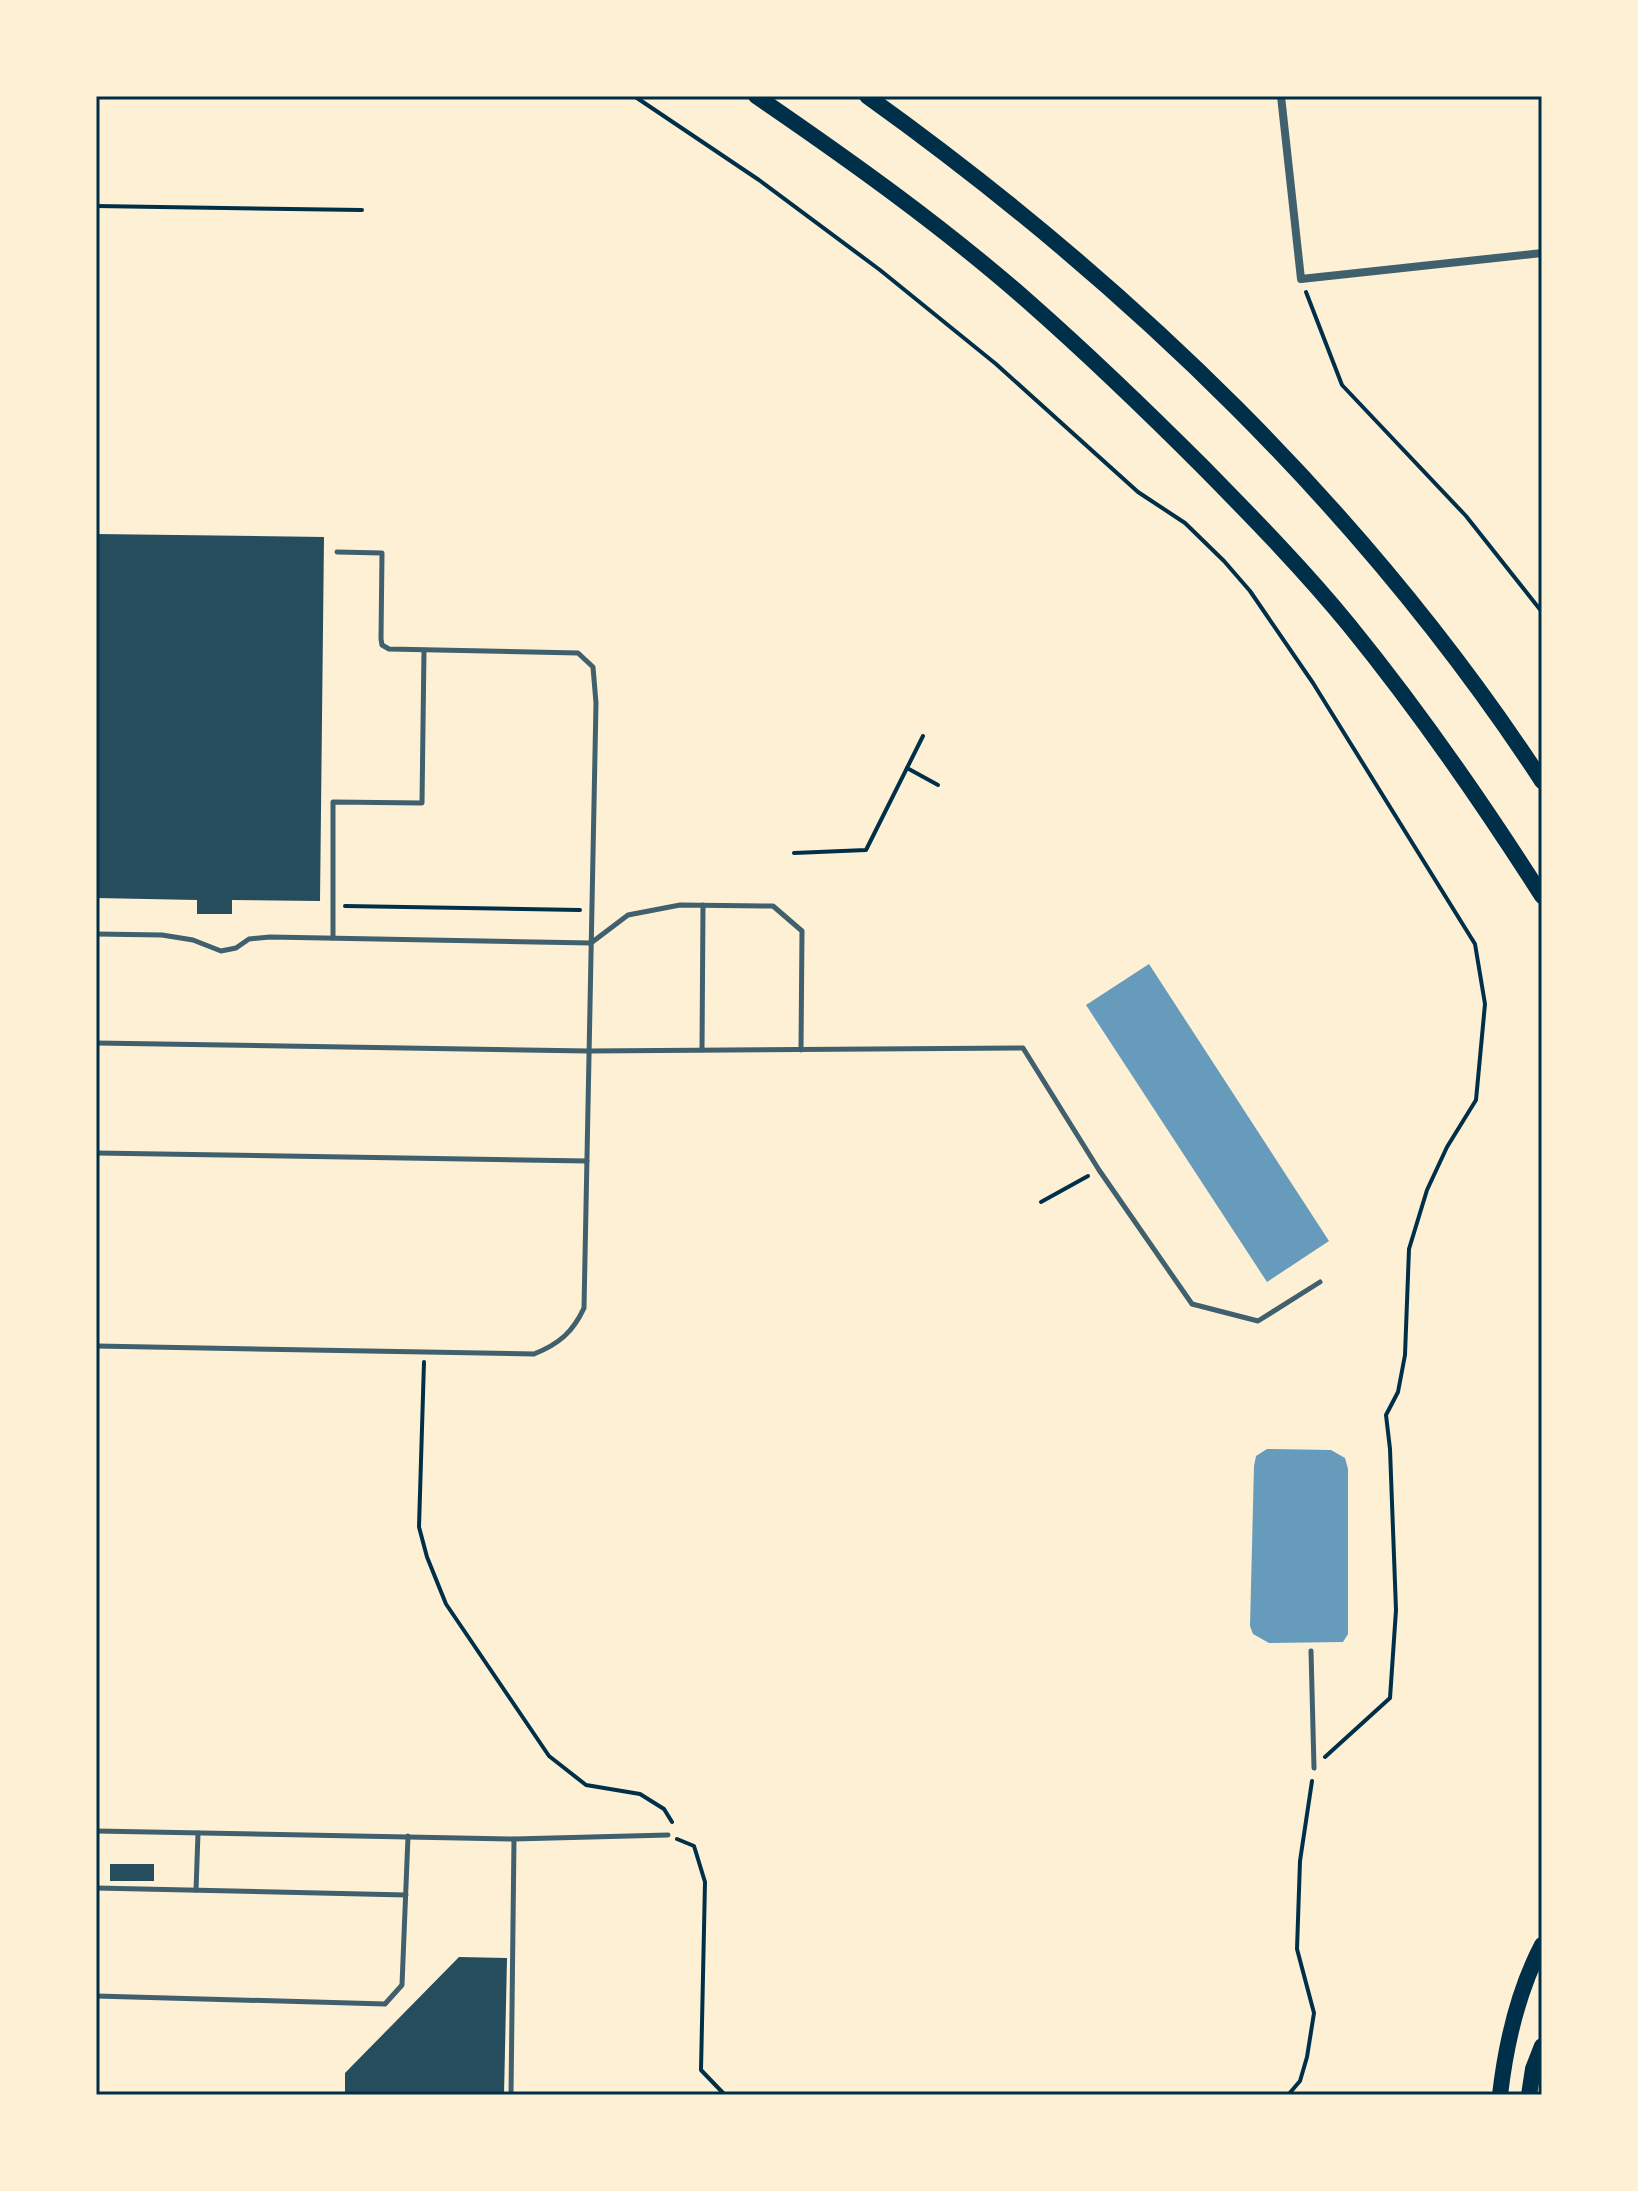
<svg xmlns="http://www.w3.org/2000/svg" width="1638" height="2191" font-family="Poppins,sans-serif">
	<rect width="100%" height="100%" fill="#fdf0d5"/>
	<g fill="#669bbc">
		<path d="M1149,964l180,277 -62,41 -181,-277z"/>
		<path d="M1267,1449l64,1 14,8 3,11v165l-5,8 -74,1 -16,-9 -3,-8 4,-160 2,-10z"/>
	</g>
	<g fill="#264d5e">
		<path d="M96,534l228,3 -4,364 -88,-1v14h-35v-14l-101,-2z"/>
		<rect x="110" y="1864" width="44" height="17"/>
		<path d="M459,1957l48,1 -3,137h-159v-22z"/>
	</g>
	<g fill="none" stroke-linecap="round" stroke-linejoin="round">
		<g stroke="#003049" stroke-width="4">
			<path d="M634,96l125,84 121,90 116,94 142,128 47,31 39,38 26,30 63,92 162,261 10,60 -9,96 -29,47 -20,43 -18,59 -4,106 -7,37 -12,23 4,34 6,161 -6,88 -65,59"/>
			<path d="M96,206l266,4"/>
			<path d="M1306,292l36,93 124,131 76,96"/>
			<path d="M907,768l31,17"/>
			<path d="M794,853l72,-3 57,-114"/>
			<path d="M345,906l235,4"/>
			<path d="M1041,1202l47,-26"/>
			<path d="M424,1362l-5,165 8,30 19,47 103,152 37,29 54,9 24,15 8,13"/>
			<path d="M677,1839l17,7 11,36 -4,188 24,25"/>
			<path d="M1288,2095l12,-14 7,-24 7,-44 -17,-64 3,-88 12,-80"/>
		</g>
		<g stroke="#3f606c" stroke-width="5">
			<path d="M96,934l66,1 31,5 28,11 15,-3 13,-9 21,-2 321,6 37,-28 52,-10 93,1 29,25 -1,119"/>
			<path d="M333,938v-136l89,1 2,-153"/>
			<path d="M96,1043l493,8 434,-3 76,122 93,134 66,17 62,-39"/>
			<path d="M702,1050l1,-145"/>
			<path d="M96,1153l491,8"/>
			<path d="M96,1346l438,8c25,-10 39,-22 50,-46l12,-605 -3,-36 -15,-14 -189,-4 -7,-4 -1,-6 1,-86 -45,-1"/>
			<path d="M1311,1651l3,117"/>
			<path d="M96,1831l418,8 154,-4"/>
			<path d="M96,1888l310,7"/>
			<path d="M196,1890l2,-57"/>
			<path d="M96,1996l289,8 17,-19 6,-149"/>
			<path d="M511,2095l3,-256"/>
		</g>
		<path stroke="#3f606c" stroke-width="8" d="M1281,96l20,183 241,-26"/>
		<g stroke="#003049" stroke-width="16">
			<path d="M756,96c95,65 189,132 275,208 60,53 118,109 175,166 49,50 99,101 143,155 70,86 133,177 193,271"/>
			<path d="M867,96c261,187 499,416 675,685"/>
			<path d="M1500,2095c6,-52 18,-104 42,-150"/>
			<path d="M1529,2095l4,-26 9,-23"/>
		</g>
	</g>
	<rect width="1638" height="2191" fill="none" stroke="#fdf0d5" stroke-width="196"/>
	<rect x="98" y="98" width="1442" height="1995" fill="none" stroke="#003049" stroke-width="3"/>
</svg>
